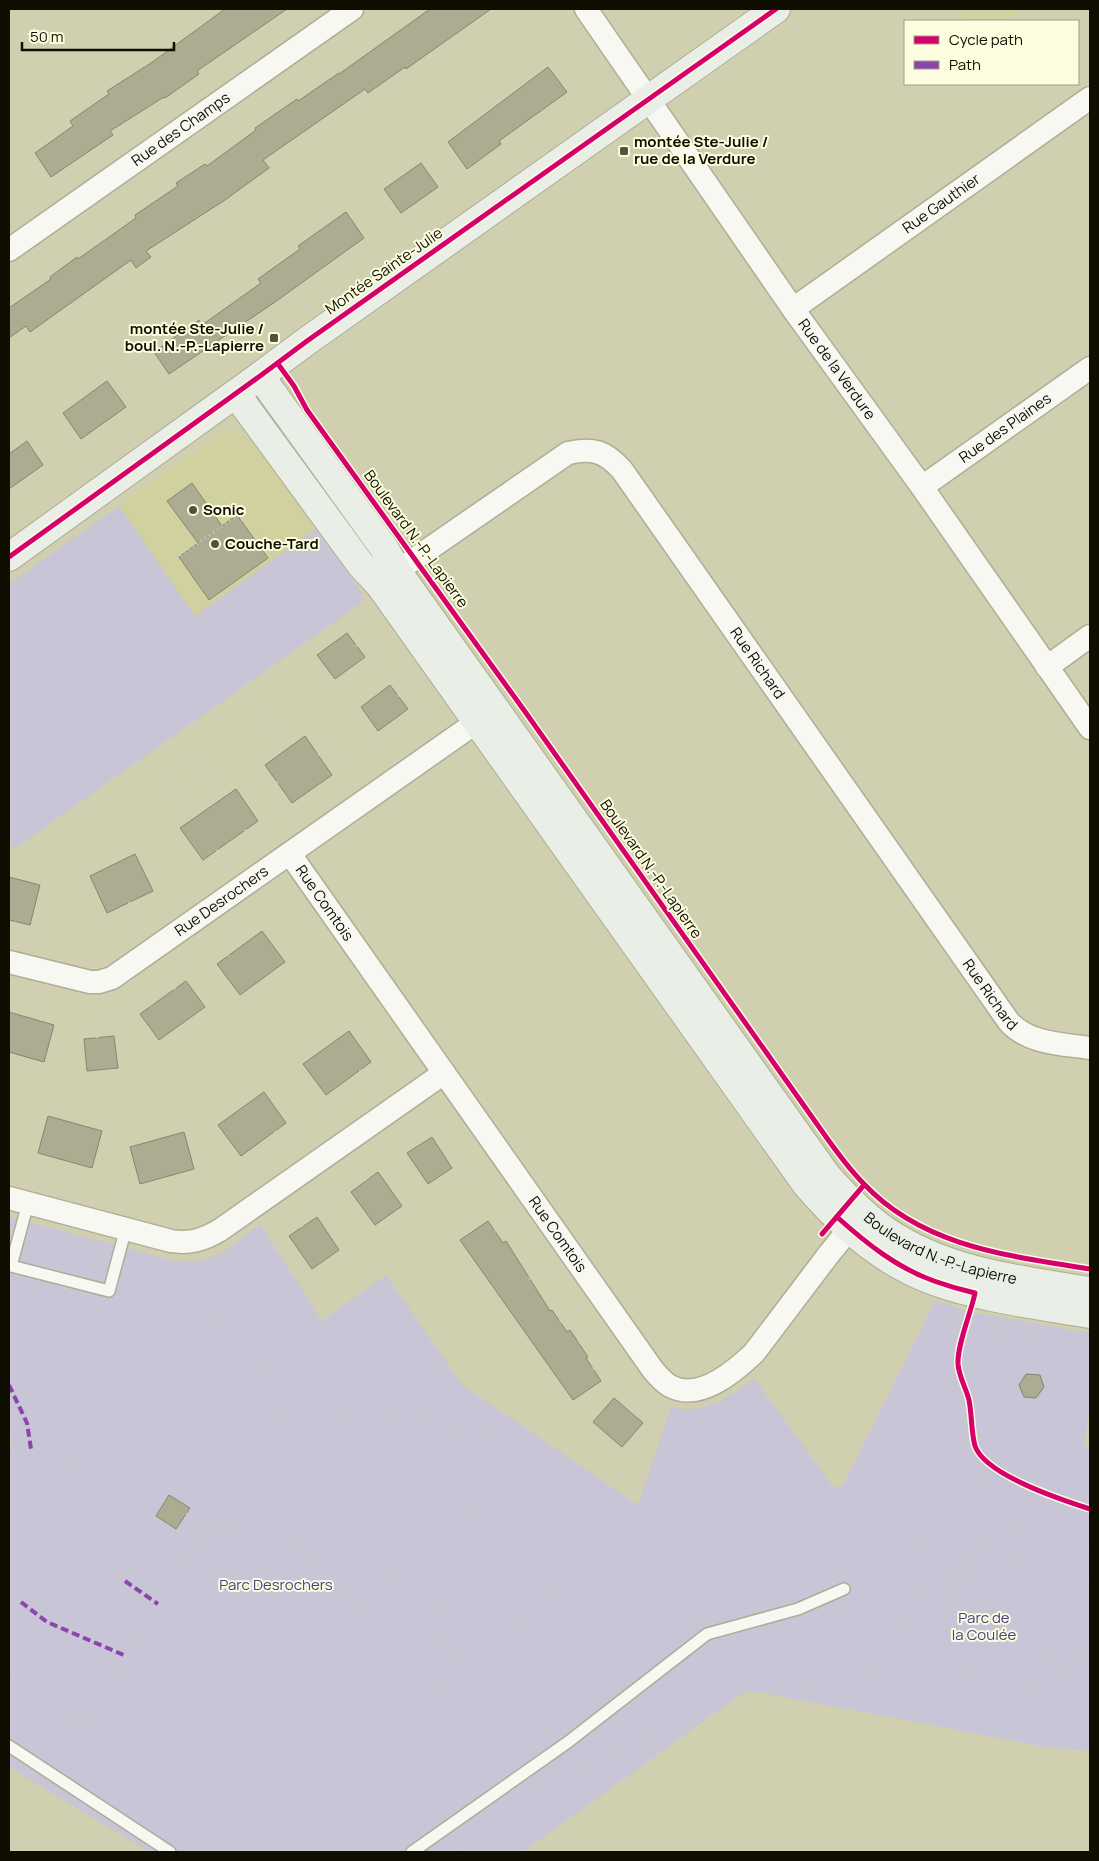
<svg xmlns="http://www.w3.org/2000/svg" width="1099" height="1861" font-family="Manrope,sans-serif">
	<rect width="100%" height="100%" fill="#d0d0b1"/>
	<g fill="#d1d09f">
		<path d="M959,9h64l-18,12h-37z"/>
		<path d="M230,431l1,2h9l11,7 65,89 -121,87 -76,-110 98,-70z"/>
	</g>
	<g fill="#c7c5d6">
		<path d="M119,506l76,110 121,-87 46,64 -2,2 4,6 -350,248 -5,-8v-257z"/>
		<path d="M9,1217l166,44c11,0 22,1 32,-2 19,-6 36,-23 53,-35l62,97 64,-46 76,110 176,120 33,-98c33,8 57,-9 83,-29l80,110 9,-3 92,-184 34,11 121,21v72l-6,42 6,1v303l-38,-3 -305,-58 -224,162h-374l-140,-85v-321l4,-4 -4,-8z"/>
	</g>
	<g fill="#acac93" stroke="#86866e">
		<path d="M225,9h62l-90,62 2,3 -34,24 -1,-1 -54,34 3,4 -62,42 -16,-24 38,-27 -3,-5 39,-27 -2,-3 44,-28z"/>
		<path d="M430,9h61l-85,60 -1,-2 -37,26 -3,-4 -102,71 6,8 -44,32 -79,51 5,6 -15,11 -5,-8 -101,72 -4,-6 -17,12v-30l42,-29 -1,-2 27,-20 1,2 58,-41 -1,-3 43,-29 -2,-3 29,-19 2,2 49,-36 -1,-2 42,-29 1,2 41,-28v1z"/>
		<path d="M548,67l19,25 -68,49 2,3 -34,25 -19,-27z"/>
		<path d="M421,163l17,24 -37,26 -17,-24z"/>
		<path d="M346,212l18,26 -89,64 -106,72 -15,-22 45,-32 3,5 59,-42 -3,-4 42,-30 -2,-3z"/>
		<path d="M107,381l19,26 -45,32 -18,-26z"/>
		<path d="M27,441l16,24 -34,24v-35z"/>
		<path d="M192,483l30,43 15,-11 31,43 -59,42 -30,-43 19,-14 -31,-42z"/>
		<path d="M347,633l18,24 -30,22 -18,-24z"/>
		<path d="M390,685l18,24 -30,22 -17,-24z"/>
		<path d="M305,736l27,39 -40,28 -27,-38z"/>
		<path d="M236,789l22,32 -55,39 -23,-32z"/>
		<path d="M135,854l18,37 -46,22 -17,-37z"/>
		<path d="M9,877l31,8 -10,40 -21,-5z"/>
		<path d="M262,931l23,31 -45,33 -23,-31z"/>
		<path d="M186,981l19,26 -46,33 -19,-26z"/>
		<path d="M9,1012l45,13 -10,37 -35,-10z"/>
		<path d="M349,1031l22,31 -45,33 -23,-31z"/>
		<path d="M114,1036l4,32 -31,3 -3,-32z"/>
		<path d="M264,1092l22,31 -45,33 -23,-31z"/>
		<path d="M48,1116l54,15 -10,37 -54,-15z"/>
		<path d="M184,1132l10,37 -54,15 -10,-37z"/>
		<path d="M432,1137l20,31 -24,16 -21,-31z"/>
		<path d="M378,1172l24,34 -27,19 -24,-33z"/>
		<path d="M317,1217l22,33 -27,19 -23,-33z"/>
		<path d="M488,1221l15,22 3,-2 44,70 2,-1 15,22 3,-2 18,27 -2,1 15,23 -28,19 -113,-160z"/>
		<path d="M1026,1374l14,1 4,12 -8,11 -12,-1 -5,-12z"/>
		<path d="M614,1398l29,25 -21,24 -29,-25z"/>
		<path d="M169,1495l21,13 -14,21 -20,-13z"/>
	</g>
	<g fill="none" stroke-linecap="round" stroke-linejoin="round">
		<g stroke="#aead95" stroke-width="14">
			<g id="lane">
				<path d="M28,1203l-17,63 98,25 17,-63"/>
				<path d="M9,1746l161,106"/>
				<path d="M412,1852l156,-110 139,-108 91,-25 46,-20"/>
			</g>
		</g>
		<g stroke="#aead95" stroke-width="25">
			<g id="street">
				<path id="s1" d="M586,9l207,300 129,178 168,241"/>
				<path id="s2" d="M9,250l343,-241"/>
				<path id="s3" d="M793,309l297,-211"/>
				<path id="s4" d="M922,487l168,-119"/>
				<path id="s5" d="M384,580l184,-127c25,-6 38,-1 54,17l387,552c20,22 54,22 81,26"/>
				<path d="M1047,667l43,-31"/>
				<path id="s6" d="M290,854l363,516c5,6 10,12 17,16 29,16 64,-14 84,-33l75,-99 31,-38"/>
				<path id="s7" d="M9,962l81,20h9l13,-4 379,-266"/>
				<path d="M9,1198l162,43c19,3 32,-1 49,-11l224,-157"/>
			</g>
		</g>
		<g stroke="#aead95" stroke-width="30">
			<g id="secondary">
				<path id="s8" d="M260,376l124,172 13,23 430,605c18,20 37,40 59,55 60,41 134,49 204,60"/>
				<path d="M236,394l125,171 18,19 427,600c34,40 77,79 128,97 50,18 104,24 156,33"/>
				<path d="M9,557l251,-181 47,-35 469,-332"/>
			</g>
		</g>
		<g stroke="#cdcdc4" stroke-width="3" stroke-dasharray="1 4" stroke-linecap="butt">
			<path d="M236,509l4,5"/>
			<path d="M172,561l68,-47 29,41 20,-15"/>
			<path d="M356,646l10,-6 15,22"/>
			<path d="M398,696l8,-5"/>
			<path d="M263,713l26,35"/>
			<path d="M369,742l50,-35 -13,-16 15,-10"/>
			<path d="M318,755l7,-5 12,16 7,-4"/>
			<path d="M191,756l30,43"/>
			<path d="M166,773l29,44"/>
			<path d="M275,805l8,-6 -12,-14 7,-3"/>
			<path d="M245,830l16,18"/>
			<path d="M217,850l14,20"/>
			<path d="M129,902l16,28"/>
			<path d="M229,920l9,14"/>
			<path d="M16,922l-2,3 33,9"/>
			<path d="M228,956l10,-22 13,5"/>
			<path d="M175,989l-5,-9 21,-16"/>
			<path d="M127,1009l18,-14 6,11"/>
			<path d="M14,1013l7,-28"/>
			<path d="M41,1021l-1,-12 4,-17"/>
			<path d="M97,1038l1,-35"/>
			<path d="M360,1070l7,10 18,-13"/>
			<path d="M325,1111l20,-14 -8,-10"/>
			<path d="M404,1126l14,20"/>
			<path d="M275,1131l7,10 5,-2 1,-8 14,-10"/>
			<path d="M401,1148l31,-20 33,51"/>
			<path d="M243,1168l15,-11 -6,-9"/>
			<path d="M181,1173l4,10 27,-5"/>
			<path d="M44,1185l7,-28"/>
			<path d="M71,1193l8,-28"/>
			<path d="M124,1196l30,-4 -1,-12"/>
			<path d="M302,1227l-5,-6 66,-47 3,7"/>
			<path d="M495,1231l25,-15"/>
			<path d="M515,1254l23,-14"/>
			<path d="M529,1279l24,-16"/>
			<path d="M942,1308l17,41"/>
			<path d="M984,1319c9,14 27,35 46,25 7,-3 14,-9 20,-13"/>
			<path d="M560,1322l25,-16"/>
			<path d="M992,1328l21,8 26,1"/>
			<path d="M964,1336l8,3 51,40"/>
			<path d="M579,1343l20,-14"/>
			<path d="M593,1369l23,-14"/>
			<path d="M621,1390l35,31"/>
			<path d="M271,1411l174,7c5,0 11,2 16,1 4,-1 7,-5 10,-6 14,-6 24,6 21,18 -4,3 -9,7 -14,8 -21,3 -44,-15 -50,20 -2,14 2,21 12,32l112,76 7,7 2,7 -2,7 -6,7 -15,-2 -60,-34c-21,-4 -23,15 -14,29l64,40c7,11 8,31 -10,32 -5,1 -11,-2 -17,-3l-117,-92c-1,-2 -2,-6 -2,-8 -1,-17 38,-61 51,-74"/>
			<path d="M630,1411l7,-7"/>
			<path d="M446,1436l6,-17"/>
			<path d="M960,1448l14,-10"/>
			<path d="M9,1459c13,-15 41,-8 57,0 15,7 30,20 44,30 28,20 55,41 83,61"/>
			<path d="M186,1514l22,13"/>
			<path d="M164,1529l4,-6"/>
			<path d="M204,1534c8,0 18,1 25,-1 15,-5 20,-16 38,-13l177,161 -2,20 -101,112"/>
			<path d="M918,1537l10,10 28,8 9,9 1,9 -5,11c-11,9 -31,8 -24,28 16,16 9,38 36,44l117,6"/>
			<path d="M957,1555l14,-3 28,-16 7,-2h23l13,3 37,-1 5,3 6,9"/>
			<path d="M396,1573c-6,14 -6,20 3,32l150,132"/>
			<path d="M856,1582l13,-6 49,-39 68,-61 5,-10"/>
			<path d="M958,1587c9,2 18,5 25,11 19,16 25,61 59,42 6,-3 5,-8 4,-13 10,-12 31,-3 44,1"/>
			<path d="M9,1676l72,51"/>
			<path d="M1033,1684l-4,9 -3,4c-18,1 -33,-12 -50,-11 -17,1 -31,20 -46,2 -5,-5 -5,-11 -3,-18l17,-5 23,6 41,5 16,7 9,1 8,-1 18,-9 8,-1 23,5"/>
			<path d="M64,1753l94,-149 99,-153c6,-10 13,-20 15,-32 4,-30 -18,-74 -41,-93 -15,-12 -39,-19 -58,-18"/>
			<path d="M574,1758l20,5"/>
			<path d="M458,1852l15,-12 33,-15 19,-11 17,-18 31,-22 58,-29 58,-20 59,-30 62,-11 26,-3 49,-13 4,-2 9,-16 24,-58 10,-9 34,-14 40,-5 33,-1 15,8 36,13"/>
		</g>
		<use href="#lane" stroke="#f8f8f3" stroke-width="11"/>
		<use href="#street" stroke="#f8f8f3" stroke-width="22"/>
		<use href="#secondary" stroke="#e9eee7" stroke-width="28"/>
		<g stroke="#8e44ad" stroke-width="4" stroke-dasharray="8 4" stroke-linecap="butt">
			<path d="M9,1385l18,38 4,26"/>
			<path d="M125,1581l33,23"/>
			<path d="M21,1602l26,20 79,34"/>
		</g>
		<g stroke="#fcfcdf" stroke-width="8">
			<g id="cycleway">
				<path d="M278,364l16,22 13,24 219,303 298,421c12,17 25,35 40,50 59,63 146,72 226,85"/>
				<path d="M9,557l251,-181 47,-35 469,-332"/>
				<path d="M837,1217c29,26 60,51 97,64 14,5 28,9 41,12 -4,20 -18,52 -17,71 1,13 8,24 11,36 3,15 2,31 6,46 10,29 87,54 115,63"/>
				<path d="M822,1234l42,-49"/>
			</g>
		</g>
		<use href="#cycleway" stroke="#d6006c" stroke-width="5"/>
	</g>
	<g fill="#53523e" stroke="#fcfcdf" stroke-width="2">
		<rect x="619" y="146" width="10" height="10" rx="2.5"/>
		<rect x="269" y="333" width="10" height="10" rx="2.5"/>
		<circle cx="193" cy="510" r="5"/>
		<circle cx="215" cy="544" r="5"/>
	</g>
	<g text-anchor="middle" stroke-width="4" stroke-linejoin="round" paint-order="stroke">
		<g font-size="15" fill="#0f0e00" stroke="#fcfcdf">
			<text dy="5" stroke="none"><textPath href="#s2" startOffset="210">Rue des Champs</textPath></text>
			<text dy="5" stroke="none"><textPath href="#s3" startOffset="182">Rue Gauthier</textPath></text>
			<text transform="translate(384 271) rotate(-35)" y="5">Montée Sainte-Julie</text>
			<text dy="5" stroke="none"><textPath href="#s1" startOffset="439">Rue de la Verdure</textPath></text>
			<text dy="5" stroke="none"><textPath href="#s4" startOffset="102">Rue des Plaines</textPath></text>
			<text transform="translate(416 539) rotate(54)" y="5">Boulevard N.-P.-Lapierre</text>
			<text dy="5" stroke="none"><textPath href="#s5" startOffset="520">Rue Richard</textPath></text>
			<text transform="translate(651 869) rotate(55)" y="5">Boulevard N.-P.-Lapierre</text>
			<text dy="5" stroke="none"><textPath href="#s7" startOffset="240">Rue Desrochers</textPath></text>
			<text dy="5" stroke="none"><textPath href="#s6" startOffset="60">Rue Comtois</textPath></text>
			<text dy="5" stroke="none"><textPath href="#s5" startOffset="925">Rue Richard</textPath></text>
			<text dy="5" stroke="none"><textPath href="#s6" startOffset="465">Rue Comtois</textPath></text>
			<text dy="5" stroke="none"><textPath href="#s8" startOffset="1119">Boulevard N.-P.-Lapierre</textPath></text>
		</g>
		<g font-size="15" font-weight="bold" fill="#0f0e00" stroke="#fcfcdf" text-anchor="start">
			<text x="634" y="147">montée Ste-Julie /<tspan x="634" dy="17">rue de la Verdure</tspan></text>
			<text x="264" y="334" text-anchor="end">montée Ste-Julie /<tspan x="264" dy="17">boul. N.-P.-Lapierre</tspan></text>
			<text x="203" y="515">Sonic</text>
			<text x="225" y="549">Couche-Tard</text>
		</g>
		<g font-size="15" fill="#4b4088" stroke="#fcfcdf">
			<text x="276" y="1590">Parc Desrochers</text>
			<text x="984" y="1623">Parc de<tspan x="984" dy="17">la Coulée</tspan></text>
		</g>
	</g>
	<rect width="1099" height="1861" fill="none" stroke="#0f0e00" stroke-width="20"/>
	<rect x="904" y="20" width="175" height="65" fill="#fcfcdf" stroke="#9d9d86"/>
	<rect x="914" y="36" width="25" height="8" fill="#d6006c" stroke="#9d9d86"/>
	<text x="949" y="45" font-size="15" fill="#0f0e00">Cycle path</text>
	<rect x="914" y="61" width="25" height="8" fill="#8e44ad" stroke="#9d9d86"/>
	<text x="949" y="70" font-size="15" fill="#0f0e00">Path</text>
	<path d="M22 42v8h152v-8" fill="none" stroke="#0f0e00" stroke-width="2.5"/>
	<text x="30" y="42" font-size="15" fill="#0f0e00" stroke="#fcfcdf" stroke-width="4" paint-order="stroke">50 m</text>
</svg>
